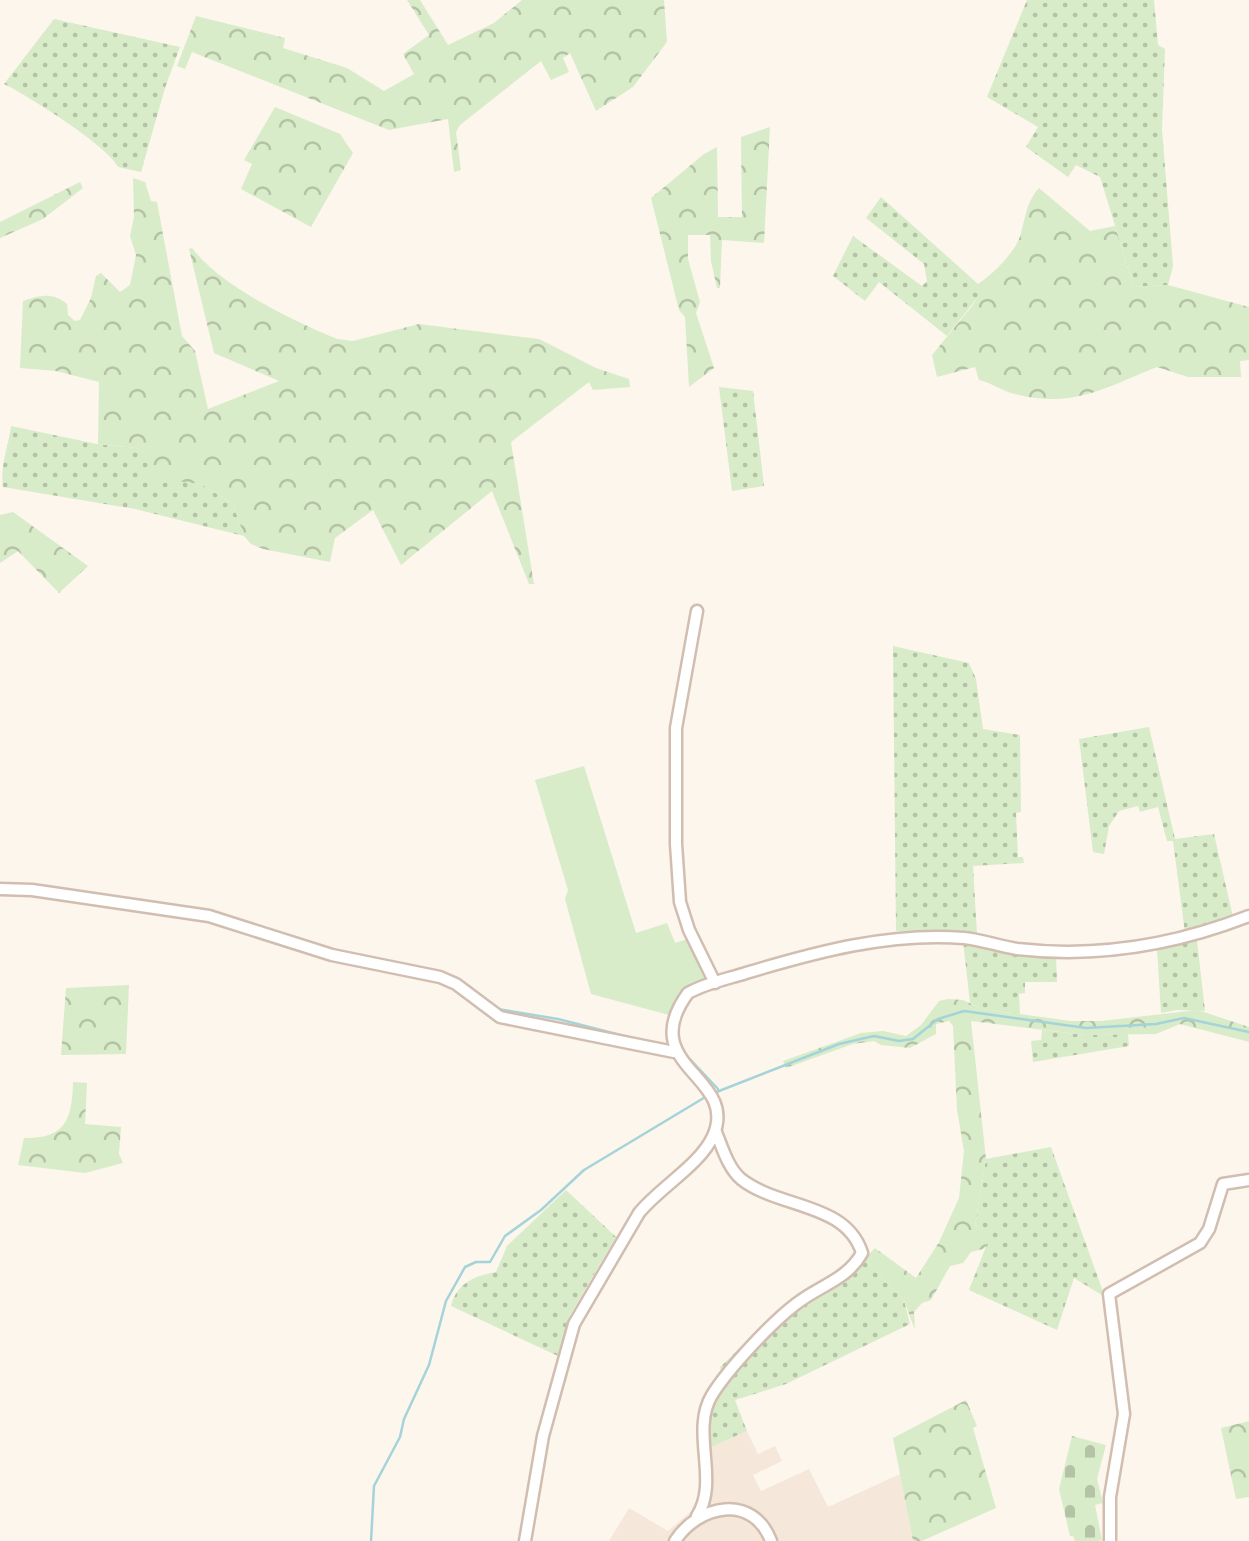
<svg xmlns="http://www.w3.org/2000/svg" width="1249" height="1541" font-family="Rubik,sans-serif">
	<defs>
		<pattern id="grass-dots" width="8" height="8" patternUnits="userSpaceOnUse" patternTransform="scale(2.5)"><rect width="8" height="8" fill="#d8ecc9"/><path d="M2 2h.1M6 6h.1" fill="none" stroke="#b4c2a5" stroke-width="1.8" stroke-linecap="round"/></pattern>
		<pattern id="forest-crowns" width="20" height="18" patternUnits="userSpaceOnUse" patternTransform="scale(2.5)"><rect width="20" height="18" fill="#d8ecc9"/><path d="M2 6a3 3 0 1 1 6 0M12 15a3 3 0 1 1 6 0" fill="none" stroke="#b4c2a5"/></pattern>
		<pattern id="cemetery-stones" width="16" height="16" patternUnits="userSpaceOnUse" patternTransform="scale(2.5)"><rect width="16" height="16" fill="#d8ecc9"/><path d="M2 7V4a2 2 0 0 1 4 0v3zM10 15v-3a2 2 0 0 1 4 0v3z" fill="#b4c2a5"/></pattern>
	</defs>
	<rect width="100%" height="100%" fill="#fdf6ec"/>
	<path fill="#f5e8da" d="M747,1431l11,23 17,-8 7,15 -29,14 8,16 48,-22 19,38 72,-33 13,67h-304l20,-33 39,23 42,-36 -3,-46z"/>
	<g fill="url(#grass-dots)">
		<path d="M1027,0h127l4,45 7,4 -3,81 11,136 -5,19 -34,2 -34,-110 -24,-12 -8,12 -42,-30 12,-20 -51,-30z"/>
		<path d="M54,19l126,28 -15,41 -24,84 -23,-5c-10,-21 -91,-72 -114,-83z"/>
		<path d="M881,197l97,87v13l-31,39 -68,-54 -14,19 -32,-25 20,-40 69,50 5,-5 -3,-17 -58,-46z"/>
		<path d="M719,387l34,4 11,95 -32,5z"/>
		<path d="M11,426l86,18 39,4 13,7 1,8 33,18 18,3 32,20 11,32 -109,-27 -132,-22c-3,-23 5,-38 8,-61z"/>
		<path d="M893,646l76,17 7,16 7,50 37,6 1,77 -5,1 2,44h5l1,6 -51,3 4,68 -81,-3z"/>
		<path d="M1149,727l26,112 39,-5 19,83 -48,16 -12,-92h-6l-9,-34 -18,5 -2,-6 -19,5 -10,15 -5,28 -11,-2 -14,-113z"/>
		<path d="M1197,940l8,71 -28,-1 -16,3 -4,-65z"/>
		<path d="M963,941l93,14 1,27h-32v11l-6,1 1,20 -38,-5 -12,-6z"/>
		<path d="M1042,1030l43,5 43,-1 1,12 -96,16 -2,-21 10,-1z"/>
		<path d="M1051,1147l54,150 -31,-19 -17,52 -88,-40 18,-46 -2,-8 -10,-11 11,-66z"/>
		<path d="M566,1190l50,47 -46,78 -12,41 -107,-50c6,-23 23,-30 45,-34l11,-26z"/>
		<path d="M864,1259l40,41 6,24 -124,60 -51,16 12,31 -40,18v-31l16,-39 -3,-12 23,-22 113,-74z"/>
	</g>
	<g fill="url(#forest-crowns)">
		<path d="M407,0h13l28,45 46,-22 28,-23h142l3,42 -34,45 -37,24 -26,-58 -7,5 6,14 -18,8 -10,-19 -81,64 -4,7 5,38 -7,2 -6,-53 -59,11 -197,-78 -7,17 -8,-3 19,-50 89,22 -2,10 64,20 37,23 30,-17 -11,-20 26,-19z"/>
		<path d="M275,107l65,27 13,19 -42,74 -70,-38 11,-25 -8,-4z"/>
		<path d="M770,127l-6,116 -42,-3 -2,48h-3l-6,-27 -1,-26h-22v24l12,43 -4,11 18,55 -25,19 -4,-70 -6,-7 -28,-112 53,-44 13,-7 1,70h24l-1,-80z"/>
		<path d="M133,178l12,4 6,19 6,1 25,134 13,15 13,58 71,-28 -65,-28 -25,-104 3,-1c30,39 99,72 145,91l16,2 66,-17 120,15 57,29 33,11 1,8 -37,3 -4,-8 -78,60 23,142h-5l-37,-93 -91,74 -28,-55 -38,28 -5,24 -67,-13 -12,-5 -7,-8 -11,-32 -32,-20 -48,-6 -5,-6 1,-17 -13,-7 -38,-4 1,-62 -43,-11 -36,-3 3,-67c17,-6 30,-9 44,3l1,11 7,6 5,-1 11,-22 5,-22 5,-3 19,19 10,-7 6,-30 -6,-19 4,-19z"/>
		<path d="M80,182l3,6 -40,31 -43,19v-16z"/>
		<path d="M1039,188l51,43 25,-5 19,61 34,-2 81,22v53l-9,1 1,16h-53l-31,-10c-53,21 -84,42 -142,27 -13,-3 -23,-11 -36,-14l-4,-13 -38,10 -5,-22 40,-49 6,-9v-13c14,-9 39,-33 43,-51 5,-17 5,-30 18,-45z"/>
		<path d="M13,512l75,54 -29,27 -41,-42 -18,12v-48z"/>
		<path d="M129,985l-3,69 -65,1 5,-67z"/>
		<path d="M948,999l15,1 19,9 89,12h30l97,-11 51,17v15l-69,-18 -24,10 -71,1 -114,-14 15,138 -11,66 11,11 2,8 -5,5 -12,3 -8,11 -13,3 -19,34 -9,3 -8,9 1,18 -11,-30 -40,-41 11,-11 41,30 23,-36 20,-44 5,-47 -7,-41 -4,-84 -4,-5 -13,3v10l-26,14 -29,-3 -7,-4 -21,3 -67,24 -3,-7 78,-28 22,-2 23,5 15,-11 18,-24z"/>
		<path d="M73,1082l14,1 -2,41 36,3 -2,27 4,9 -38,10 -67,-8 6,-27c42,1 48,-19 49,-56z"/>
		<path d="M966,1400l11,26 -4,2 23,80 -74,33h-9l-20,-103z"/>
		<path d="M1249,1421v76l-13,2 -15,-71z"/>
	</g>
	<path fill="url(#cemetery-stones)" d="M1072,1436l34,9 -9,34 6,24 -8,2 7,35 -4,1h-23l-2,-5h-3l-11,-47z"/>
	<path fill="#d8ecc9" d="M584,766l52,167 31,-10 8,20 15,-5 17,40c-19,7 -30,18 -38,37l-78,-21 -26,-95 3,-9 -33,-110z"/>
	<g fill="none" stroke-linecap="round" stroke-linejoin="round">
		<g stroke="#a5d3da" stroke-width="2.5">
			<path d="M444,974l13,4 19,14"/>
			<path d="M497,1009l61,10 78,20"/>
			<path d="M686,1055l32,34"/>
			<path d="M714,1093l125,-49 35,-8 25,5 14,-2 25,-20 26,-8 122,17 70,-4 28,-6 65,14"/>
			<path d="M371,1541l3,-55 26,-49 4,-18 25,-54 17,-64 19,-34 11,-5h14l15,-26 36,-26 43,-40 123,-74"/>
		</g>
		<g stroke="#d1beb0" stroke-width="15">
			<g id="minor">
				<path d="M697,611l-21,117v116l4,58 9,28 26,53"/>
				<path d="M0,889l32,1 177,26 123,39 108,22 16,7 44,33 174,35"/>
				<path d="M697,1516c23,-35 -7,-85 15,-121 16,-26 59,-72 84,-91 24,-19 51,-24 66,-51 -16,-51 -83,-44 -121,-74 -13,-11 -19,-32 -25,-47"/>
				<path d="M525,1541l18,-105 31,-112 65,-111c20,-25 62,-49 74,-77 27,-60 -79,-69 -25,-143 18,-10 39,-14 58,-20 70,-21 144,-41 218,-35 18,2 35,8 53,11 79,9 158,-4 232,-33"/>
				<path d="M675,1541c23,-36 78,-48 96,0"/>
				<path d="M1110,1541v-44l14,-83 -15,-120 91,-51 9,-14 14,-45 26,-4"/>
			</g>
		</g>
		<use href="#minor" stroke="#fff" stroke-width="10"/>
	</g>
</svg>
